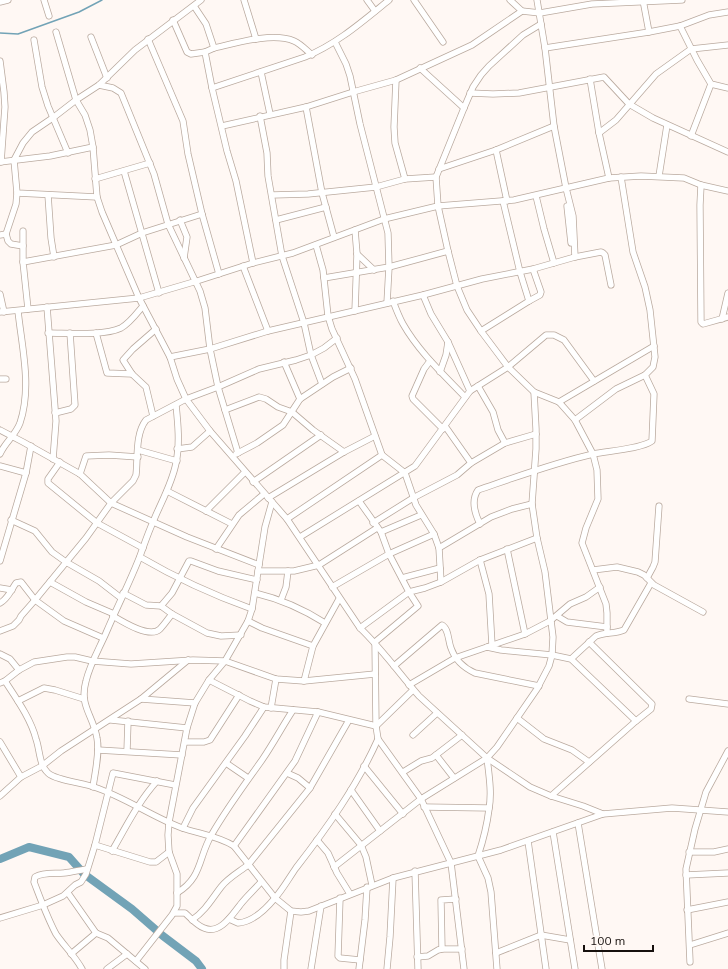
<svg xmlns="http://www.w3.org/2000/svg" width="728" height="969" font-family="Mulish,sans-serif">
	<rect width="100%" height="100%" fill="#fff8f4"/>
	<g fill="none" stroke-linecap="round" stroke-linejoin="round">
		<path stroke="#72a3b6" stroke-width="1.5" d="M0,33l18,1 61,-22 23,-12"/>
		<path stroke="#72a3b6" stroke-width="8" d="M0,859l29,-12 40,10 15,17 48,35 31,27 33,25 6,8"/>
		<g stroke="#baaa9f" stroke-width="7">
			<g id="minor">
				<path d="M44,0l5,16"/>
				<path d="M244,0l12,39"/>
				<path d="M367,0l8,11"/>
				<path d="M414,0l29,42"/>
				<path d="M510,0l12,11 18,2 52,-9 90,-4"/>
				<path d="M537,0l8,48 9,78 12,62 7,28 2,41"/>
				<path d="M643,0l6,32"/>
				<path d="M0,2l8,-2"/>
				<path d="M194,6l12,18 8,24 -9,4 7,36 15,63 9,30 17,82"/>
				<path d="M173,20l14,32 4,2 14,-2"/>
				<path d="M680,26l17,34 14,24 17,4"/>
				<path d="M56,32l20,68 9,15 5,15 3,17 4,50 5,15 37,86 31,59 7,22 9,20 24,32 77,88 73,109c22,21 39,45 59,68l68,62 43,29 21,9 32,10 20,8 69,-6 56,4"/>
				<path d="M91,37l16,41"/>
				<path d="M148,39l35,82 5,33 14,60 17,60"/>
				<path d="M34,40l8,47 6,19 20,47"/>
				<path d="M335,42l11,22 4,12 10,48 28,109 1,34 -2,36"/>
				<path d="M214,48c22,-5 59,-16 80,-7 7,3 12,9 18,14"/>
				<path d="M545,48l104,-16 31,-6 29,-11 19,-3"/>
				<path d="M0,61l4,31 1,15 -4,55"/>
				<path d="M420,68l44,40"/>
				<path d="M261,72l9,42"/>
				<path d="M590,79l9,54 10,45"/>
				<path d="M396,80l-2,47 1,16 10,36"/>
				<path d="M99,85l14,3 8,5 33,81 14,50 32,67 5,17 5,41 8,38 20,66"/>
				<path d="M212,88l93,-31c32,-13 58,-36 84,-57"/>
				<path d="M470,93l23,1 26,-1 85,-16 25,27 24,14 75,34"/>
				<path d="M306,107l16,86 12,44"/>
				<path d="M260,116l7,37 1,23 14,80 22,67 7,32 11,29"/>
				<path d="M222,126l84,-19 47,-15 43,-12 76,-35 50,-34"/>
				<path d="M599,133l17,-13 40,-46 35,-25 37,-4"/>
				<path d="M691,136l20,-52"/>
				<path d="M496,150l11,51"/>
				<path d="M0,162l50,-6 43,-9"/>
				<path d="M439,169l57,-19 58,-24"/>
				<path d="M124,171l35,122"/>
				<path d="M659,176l8,-51"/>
				<path d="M95,179l55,-16"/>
				<path d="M701,185l-1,20 1,117 2,2 25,-7"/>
				<path d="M17,193l-1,11 -10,30 2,7 3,3 12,2"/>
				<path d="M48,195l3,43 3,19"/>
				<path d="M272,195l36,-1 68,-7 29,-8 31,-2"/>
				<path d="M536,196l8,33 10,34"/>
				<path d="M97,197l-80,-4 -3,-33 9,-17 9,-11 22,-15 22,-17 23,-15 36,-35 66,-50"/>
				<path d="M503,201l17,71 9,29"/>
				<path d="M567,206l4,37"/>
				<path d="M180,220l7,17 -3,21"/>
				<path d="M276,220l50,-13"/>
				<path d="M355,230l2,24 -2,57"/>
				<path d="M23,231v31"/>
				<path d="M0,235l6,-1"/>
				<path d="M316,245l7,25 5,46 4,13 23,50 27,76"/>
				<path d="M357,254l17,16"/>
				<path d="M243,266l25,65"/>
				<path d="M324,278l65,-11 59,-16"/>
				<path d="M0,294l4,18"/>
				<path d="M423,295l8,19 17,28 22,49"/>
				<path d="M393,301c3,8 6,16 10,23 16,28 40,50 62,73"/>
				<path d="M47,307l9,114 -3,38"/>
				<path d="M28,309l-5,-47 93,-17 26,-12 60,-19"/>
				<path d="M0,312l139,-14 58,-17 56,-18 40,-10 91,-34 54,-13 76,-6 95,-22 32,-2 43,2 17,7 27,6"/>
				<path d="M722,319l6,-26"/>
				<path d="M481,331l48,-30 11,-6 1,-3 -8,-23"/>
				<path d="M48,333c20,0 56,3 73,-5 9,-5 16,-15 22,-22"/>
				<path d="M96,333l11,40 25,1"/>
				<path d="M170,357l40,-8 58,-18 155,-36 59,-16 51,-10 42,-12 26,-5 2,1 2,2 6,30"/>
				<path d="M430,361l-6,8 -12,27 1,3 30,30"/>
				<path d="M284,362l16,37"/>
				<path d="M440,372l6,-17 2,-13"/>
				<path d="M0,379h6"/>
				<path d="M478,386l15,26 5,18 7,13 31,-9"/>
				<path d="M534,392l25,10 16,18 18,34 4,16 1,29 -12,29 -4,15 24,61 1,9v20"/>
				<path d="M559,402l95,-56"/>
				<path d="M225,410l34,-13 7,2 12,8 14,5 21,18 31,22"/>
				<path d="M55,413l16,-4 4,-4 -5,-72"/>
				<path d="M153,416l-7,-29 -14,-13 -9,-14 10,-11 23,-20"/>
				<path d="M575,420l41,-31 29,-14 8,-8 2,-10 -5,-47 -5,-23 -12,-35 -12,-75"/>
				<path d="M445,426l26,37"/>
				<path d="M0,430l23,12 57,32 31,29 76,34 72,28"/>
				<path d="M177,449l15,-2 18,-16"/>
				<path d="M138,450l39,11"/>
				<path d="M0,454c5,-12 15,-18 20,-31 12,-36 2,-75 -2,-112"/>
				<path d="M236,454l21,-11 26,-18 17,-26 33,-22 18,-9"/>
				<path d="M60,462l-12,17v4l49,40 46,25"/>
				<path d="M0,466l26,7"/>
				<path d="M80,474l6,-18 23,-1 29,2"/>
				<path d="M253,482l68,-47"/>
				<path d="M167,491l65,33"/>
				<path d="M268,498l76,-46 31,-16"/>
				<path d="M359,501l22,31 8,22 20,38 -49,36"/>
				<path d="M206,511l39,-39"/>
				<path d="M287,519l95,-64 23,18 11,32 18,29 5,14"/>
				<path d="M11,520l24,11 17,21 14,10 33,19 22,17"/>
				<path d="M373,523l40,-25 44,-23 14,-12 34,-20"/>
				<path d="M480,524c-5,-10 -9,-24 -2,-34 38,-13 76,-27 115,-36 14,-3 48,-5 59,-13l2,-47 -9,-19"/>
				<path d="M381,532l40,-17"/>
				<path d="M300,537l115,-71 55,-75 38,-24 38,-32h8l10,5 30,41"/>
				<path d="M216,549l23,-34 25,-21"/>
				<path d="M507,549l18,85"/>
				<path d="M140,557c36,21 73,38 112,52"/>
				<path d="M480,560l9,34 3,51"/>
				<path d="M0,561l26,-88 5,-27"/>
				<path d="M593,570l24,-3 21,5 6,3 10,10 49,27"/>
				<path d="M258,571h36l25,-6 58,-37"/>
				<path d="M402,578l38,-10"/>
				<path d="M647,578l6,-11 2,-5 4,-56"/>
				<path d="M50,582l36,20 28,12"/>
				<path d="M441,582l39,-22 57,-22"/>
				<path d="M332,587l57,-33 45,-20"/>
				<path d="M0,588l12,2"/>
				<path d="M123,593l23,12 15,1 11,8 35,19 14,3 20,-1"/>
				<path d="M255,593c25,6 48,16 70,30"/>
				<path d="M281,600l5,-13 2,-16"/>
				<path d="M0,603c8,-4 11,-13 16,-20l5,-1 14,18 29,21 39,17"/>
				<path d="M161,606l11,-13 17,-32h2l27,10 39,9"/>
				<path d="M113,616c10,6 37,23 47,13 4,-4 8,-10 12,-15"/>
				<path d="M557,616l10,6 40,5"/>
				<path d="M248,621l14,7 51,18"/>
				<path d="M0,631l13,-5 6,-6 2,-4 14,-16 51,-62 25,-35 22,-22 3,-6c2,-17 -1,-41 10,-55l40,-21 32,-12 41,-18 37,-9 15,-5 13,-7 13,-10"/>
				<path d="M589,642l63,62 -1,5 -15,12"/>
				<path d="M487,647l14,3 51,5 19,4 65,62 -85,75"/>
				<path d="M0,654l10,5 9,11"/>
				<path d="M571,659l25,-23c9,-4 19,-2 28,-6l27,-47"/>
				<path d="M394,666l48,-41c7,4 6,16 9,23 4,12 13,20 24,25l64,13"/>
				<path d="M209,680l41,21 14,6 54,5 58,14 37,-36"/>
				<path d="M5,681c11,17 26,38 31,58 4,11 3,26 12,34 7,7 35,10 46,14 31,10 58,30 88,41 18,6 36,8 52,18l41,52 16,13 10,1 8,-1 84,-33 108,-28 102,-36"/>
				<path d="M304,681l9,-35 26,-47"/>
				<path d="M0,683l5,-2 14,-11 15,-8 33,-5h8l17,4 39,3 62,-4 32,1 51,18 28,2 71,-7"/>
				<path d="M409,685l46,-27 70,-24 25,-13 20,-17 16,-7 14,-10"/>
				<path d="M141,699l54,4"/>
				<path d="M689,699l39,5"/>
				<path d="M18,701l26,-13 11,2 29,9"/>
				<path d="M271,708l5,-29"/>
				<path d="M517,718l27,21 28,11 17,12"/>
				<path d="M111,720l76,8"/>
				<path d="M413,735l24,-22"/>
				<path d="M0,742l21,35"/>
				<path d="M185,742h19l6,-2 29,-45"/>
				<path d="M98,750l84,5"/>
				<path d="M127,751l1,-30"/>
				<path d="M436,755l18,23"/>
				<path d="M487,758c2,17 5,35 2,51 -2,16 -6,32 -11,47l10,22 3,14 6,77"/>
				<path d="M226,763l22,15"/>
				<path d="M364,766l39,48"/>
				<path d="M403,772l18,-11 11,-3 30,-23"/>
				<path d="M287,773l11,5 12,10"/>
				<path d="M93,787c2,-15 7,-34 4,-49 -4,-23 -18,-32 -11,-57 4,-17 13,-32 20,-48 11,-26 24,-51 34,-77 4,-11 8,-23 13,-34 8,-20 19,-38 23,-59 4,-19 2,-39 0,-58"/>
				<path d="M351,790l29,41"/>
				<path d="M0,796l21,-19 21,-11 19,-15 80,-52 47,-39"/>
				<path d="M424,807l65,1"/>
				<path d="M335,814l26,31 5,12 6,28"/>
				<path d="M578,823l24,146"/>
				<path d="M183,828l10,-20 52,-72 19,-29"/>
				<path d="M553,832l22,137"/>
				<path d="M317,840l11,13 9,20 13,21"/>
				<path d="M528,841l18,128"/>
				<path d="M95,845l55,17h6l13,-10"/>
				<path d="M234,846l61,-85 23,-49"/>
				<path d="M112,851c14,-24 26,-49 45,-70"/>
				<path d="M689,852h25l14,-3"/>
				<path d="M334,867l87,-68 66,-41 10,-11 40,-58 12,-23 3,-11 1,-18 -8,-65 -8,-34 -5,-34 4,-55v-20l-2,-37 -26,-25 -27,-36 -14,-21 -10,-24 -9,-35 -10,-45 -2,-29 28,-69 9,-21 8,-12 8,-9 34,-31 18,-11"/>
				<path d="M415,871l3,98"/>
				<path d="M686,875l42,-2"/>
				<path d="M68,893l28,40 12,5 37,31"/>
				<path d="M177,893c26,-16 21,-36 35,-59 15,-26 33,-50 50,-74 11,-16 20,-33 31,-50"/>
				<path d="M340,898l-2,58 2,2 20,2"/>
				<path d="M687,910l41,-8"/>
				<path d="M174,913h11c6,5 11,12 19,15 16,7 28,-13 36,-23 6,-8 14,-15 21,-23"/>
				<path d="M0,918l43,-13 20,-9 12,-11 6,-3 5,-8 9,-29 18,-72 62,12"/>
				<path d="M229,919l9,4c14,-1 28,-14 37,-25 8,-9 14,-20 21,-30 31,-40 61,-82 82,-129"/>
				<path d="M192,920c14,-10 19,-20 29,-33 7,-9 18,-15 27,-22l62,-77 39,-68"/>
				<path d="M690,945l38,-12"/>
				<path d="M442,949l-1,-49 15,-1"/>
				<path d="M496,953l45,-18 29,5"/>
				<path d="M71,954l25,-21"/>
				<path d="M417,957l11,-1 10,-6 4,-1h20"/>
				<path d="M136,961l36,-46 5,-9v-32l-8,-22 -1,-17 1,-13 18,-94 8,-25 14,-23 16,-19 23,-40 4,-12 13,-82 7,-25"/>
				<path d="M690,962l-4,-93 9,-40 11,-37 22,-41"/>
				<path d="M82,969c-7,-13 -18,-23 -26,-35 -9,-17 -15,-34 -22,-52l1,-5c9,-5 20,-3 29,-4 8,-1 16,-3 23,-4"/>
				<path d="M107,969l20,-15"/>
				<path d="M284,969v-9l7,-49"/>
				<path d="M311,969l10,-63"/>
				<path d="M359,969l6,-49 2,-33"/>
				<path d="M387,969l3,-32 3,-59"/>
				<path d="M464,969l-13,-106 -30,-64 -43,-60 -2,-13 -1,-84 43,-36 -9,-14 16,-4 16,-6 -2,-34 52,-31 21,-8 20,-5"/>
			</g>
		</g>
		<use href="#minor" stroke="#fff" stroke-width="5.5"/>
	</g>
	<path d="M584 945v6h69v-6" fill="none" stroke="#16100d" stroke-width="2"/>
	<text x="590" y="945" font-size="12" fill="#16100d" stroke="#fff8f4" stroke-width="3" paint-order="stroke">100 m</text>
</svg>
